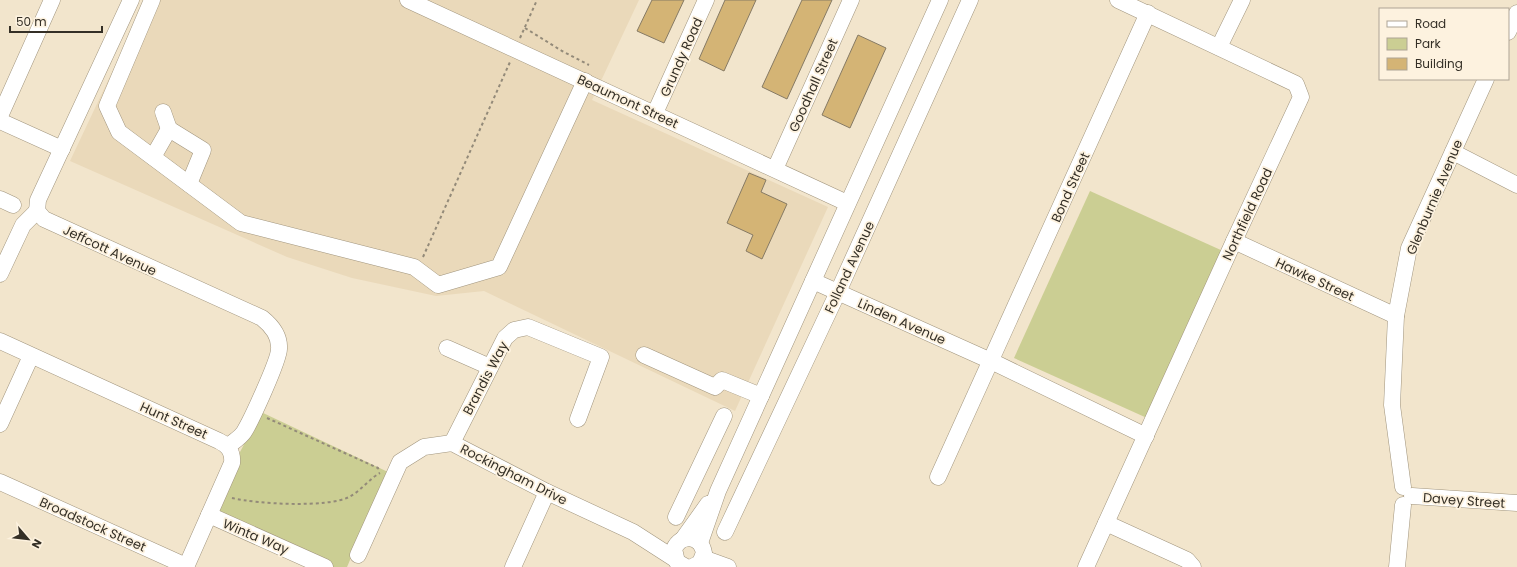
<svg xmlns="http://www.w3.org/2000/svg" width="1517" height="567" font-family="Poppins,sans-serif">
	<rect width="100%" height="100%" fill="#f2e5cc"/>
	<path fill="#ead9ba" d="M146,0h493l-47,100 236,107 -93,204 -251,-120 -48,5 -84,-18 -65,-21 -217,-96z"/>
	<g fill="#cbce93">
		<path d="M1090,191l133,60 -76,167 -133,-60z"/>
		<path d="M261,412l127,60 -41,95h-16l-123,-54z"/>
	</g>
	<g fill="#d4b475" stroke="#867a64">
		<path d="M652,0h32l-20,43 -27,-12z"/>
		<path d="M725,0h31l-32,71 -25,-12z"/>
		<path d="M802,0h30l-45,99 -25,-12z"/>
		<path d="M858,35l28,13 -36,80 -28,-13z"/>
		<path d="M749,173l17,7 -5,12 26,12 -25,55 -16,-8 7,-16 -26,-12z"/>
	</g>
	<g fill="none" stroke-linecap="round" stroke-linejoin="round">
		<g stroke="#a1957e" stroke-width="17">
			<g id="minor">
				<path d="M131,0l-93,200 -1,11 7,8 218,99c10,8 18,18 17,31 0,11 -28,72 -35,83 -4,6 -11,10 -16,14"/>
				<path d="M152,0l-45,106 12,26 122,91 173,44 24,18 61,-18 86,-186"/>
				<path d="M408,0l439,203"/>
				<path d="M1508,32l9,-19"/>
				<path d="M1219,47l23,-47"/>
				<path d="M163,112l6,17"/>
				<path d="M655,113l51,-113"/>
				<path d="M0,116l52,-116"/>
				<path d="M0,121l62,28"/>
				<path d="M1453,152l64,33"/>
				<path d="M153,157l16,-28 34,21 -14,34"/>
				<path d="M775,169l76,-169"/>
				<path d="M0,199l13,6"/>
				<path d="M1234,241l162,75"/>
				<path d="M0,274l23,-49 14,-14"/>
				<path d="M813,281l178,80 155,75"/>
				<path d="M0,341l219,100c10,5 14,11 13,22l-46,104"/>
				<path d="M447,348l43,19"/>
				<path d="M644,355l71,32 7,-7 39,16"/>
				<path d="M0,424l31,-68"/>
				<path d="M452,443l53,-105 9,-8 14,-3 73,30 -23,62"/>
				<path d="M938,477l210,-464"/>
				<path d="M0,482l186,84"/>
				<path d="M1403,487l-11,-82 4,-89 13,-68 77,-169"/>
				<path d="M1412,496l105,7"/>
				<path d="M209,515l116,52"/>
				<path d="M676,517l48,-101"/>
				<path d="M1106,523l81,37 6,7"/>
				<path d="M725,532l113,-240 132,-292"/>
				<path d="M683,539l25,-35"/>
				<path d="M700,543l18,-52 222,-491"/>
				<path d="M358,555l42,-93 24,-15 28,-4 95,49 86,40 42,27"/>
				<path d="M703,558l25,9"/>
				<path d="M513,567l34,-75"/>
				<path d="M686,567l-9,-5 -3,-13c7,-16 27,-14 30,4l-4,10 -8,4"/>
				<path d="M1086,567l148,-326 67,-144 -5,-13 -178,-84"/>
				<path d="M1397,567l6,-62"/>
			</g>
		</g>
		<g stroke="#938a79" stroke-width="2" stroke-dasharray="3 3" stroke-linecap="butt">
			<path d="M525,28l37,23 27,14"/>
			<path d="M520,38l17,-38"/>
			<path d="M423,257l87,-195"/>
			<path d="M267,418l111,50 1,4"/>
			<path d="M232,498c25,6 95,10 117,-1 12,-6 21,-19 31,-24"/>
		</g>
		<use href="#minor" stroke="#fff" stroke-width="16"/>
	</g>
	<g text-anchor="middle" stroke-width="3.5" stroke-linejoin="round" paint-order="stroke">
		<g font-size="13" fill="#342f26" stroke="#fdf2df">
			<text transform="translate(681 57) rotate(-66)" y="5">Grundy Road</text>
			<text transform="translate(813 85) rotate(-66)" y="5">Goodhall Street</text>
			<text transform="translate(628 101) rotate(25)" y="5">Beaumont Street</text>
			<text transform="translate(1070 187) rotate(-66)" y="5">Bond Street</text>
			<text transform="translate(1434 197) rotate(-67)" y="5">Glenburnie Avenue</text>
			<text transform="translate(1247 214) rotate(-65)" y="5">Northfield Road</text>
			<text transform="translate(110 250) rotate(25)" y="5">Jeffcott Avenue</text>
			<text transform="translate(849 267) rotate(-65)" y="5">Folland Avenue</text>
			<text transform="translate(1315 279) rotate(25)" y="5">Hawke Street</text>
			<text transform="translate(902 321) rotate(24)" y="5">Linden Avenue</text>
			<text transform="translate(485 378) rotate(-62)" y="5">Brandis Way</text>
			<text transform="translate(174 420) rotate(24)" y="5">Hunt Street</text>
			<text transform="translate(514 474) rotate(27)" y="5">Rockingham Drive</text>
			<text transform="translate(1464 500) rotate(4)" y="5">Davey Street</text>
			<text transform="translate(93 524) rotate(24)" y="5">Broadstock Street</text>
			<text transform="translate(256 536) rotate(23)" y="5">Winta Way</text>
		</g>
	</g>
	<rect x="1379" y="8" width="130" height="72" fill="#fdf2df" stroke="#ada495"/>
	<rect x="1387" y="21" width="20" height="6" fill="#ffffff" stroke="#ada495"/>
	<text x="1415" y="28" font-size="12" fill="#342f26">Road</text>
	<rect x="1387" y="38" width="20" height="12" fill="#cbce93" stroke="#ada495"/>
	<text x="1415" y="48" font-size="12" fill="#342f26">Park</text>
	<rect x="1387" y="58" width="20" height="12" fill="#d4b475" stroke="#ada495"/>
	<text x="1415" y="68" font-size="12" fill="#342f26">Building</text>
	<g transform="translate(28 539) rotate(118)" stroke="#fdf2df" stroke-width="3" paint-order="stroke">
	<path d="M0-3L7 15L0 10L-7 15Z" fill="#342f26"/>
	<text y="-6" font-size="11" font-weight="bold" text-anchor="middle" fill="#342f26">N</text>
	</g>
	<path d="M10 26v6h92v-6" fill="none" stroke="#342f26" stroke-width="2"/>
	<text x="16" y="26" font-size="12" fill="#342f26" stroke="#fdf2df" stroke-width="3" paint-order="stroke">50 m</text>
</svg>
